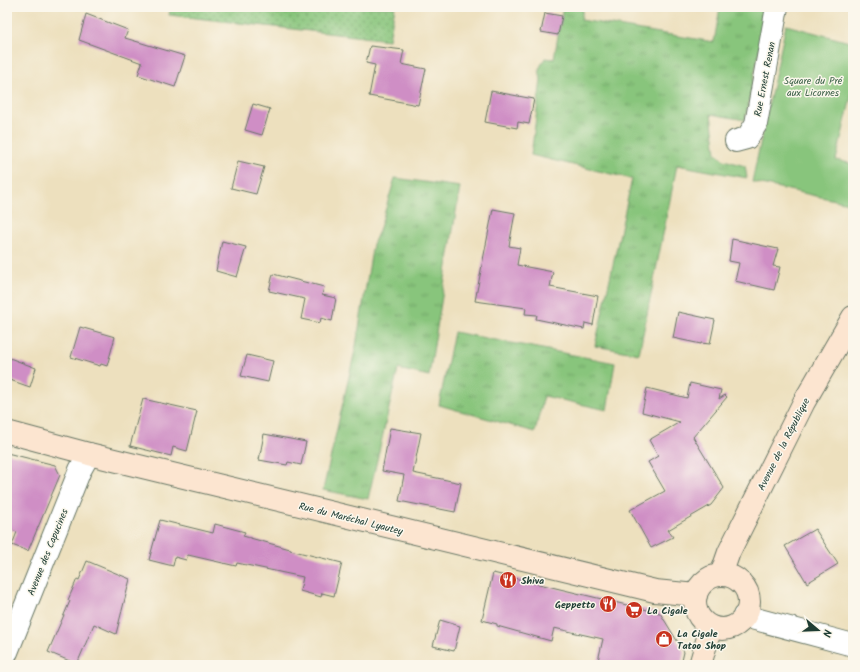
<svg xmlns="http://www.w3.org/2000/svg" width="860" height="672" font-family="Kalam,sans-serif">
	<defs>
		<pattern id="grass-tufts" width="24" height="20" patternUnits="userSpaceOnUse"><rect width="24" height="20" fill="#88c57b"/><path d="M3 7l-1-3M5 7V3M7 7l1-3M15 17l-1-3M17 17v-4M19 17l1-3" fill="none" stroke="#6fa166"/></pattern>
		<pattern id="garden-dots" width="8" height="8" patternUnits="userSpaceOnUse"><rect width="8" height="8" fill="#88c57b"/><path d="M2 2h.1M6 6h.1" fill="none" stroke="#6fa166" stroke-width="1.8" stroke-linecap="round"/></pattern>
	</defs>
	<rect width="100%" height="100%" fill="#fbf7ec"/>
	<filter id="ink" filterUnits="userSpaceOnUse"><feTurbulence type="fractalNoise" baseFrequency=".025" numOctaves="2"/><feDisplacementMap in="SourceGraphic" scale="8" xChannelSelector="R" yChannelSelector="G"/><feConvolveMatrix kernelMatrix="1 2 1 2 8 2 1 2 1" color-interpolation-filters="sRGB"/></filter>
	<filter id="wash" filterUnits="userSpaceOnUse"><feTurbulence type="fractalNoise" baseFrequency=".012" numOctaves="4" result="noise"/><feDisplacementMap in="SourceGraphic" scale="16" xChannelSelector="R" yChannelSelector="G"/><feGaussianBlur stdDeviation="0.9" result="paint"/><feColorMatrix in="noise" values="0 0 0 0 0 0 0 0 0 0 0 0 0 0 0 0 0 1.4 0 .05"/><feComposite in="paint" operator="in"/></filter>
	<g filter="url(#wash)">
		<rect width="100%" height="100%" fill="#ede0be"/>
		<g fill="url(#grass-tufts)" stroke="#548158">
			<path d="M563,7h20l-2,13 133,22 6,-35h48l-23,113 -34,-6 5,39 8,7 21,6 2,12 -70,-13 -38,189 -44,-8 37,-167 -101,-24 10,-75 -2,-11 6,-11 9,1z"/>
			<path d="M395,178l65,9 -31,189 -31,-7 -30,130 -45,-9 33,-144 17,-102 6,-13z"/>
			<path d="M454,332l161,31 -8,47 -63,-14 -9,36 -96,-27z"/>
		</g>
		<path fill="#88c57b" stroke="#548158" d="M786,25l67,18v46l-17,71 17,4v40l-101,-22z"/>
		<path fill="url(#garden-dots)" stroke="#548158" d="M171,7h224l-6,33 -220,-25z"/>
		<g id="blocks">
			<g fill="#cf8ec5">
				<path d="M545,13l17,3 -4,19 -17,-3z"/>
				<path d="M86,14l42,16 -3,8 60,18 -10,31 -37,-12 4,-12 -63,-23z"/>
				<path d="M370,46l34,4 -3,14 25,5 -8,36 -49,-9 6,-31 -9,-2z"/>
				<path d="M491,91l43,8 -5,25 -11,-2 -1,6 -32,-6z"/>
				<path d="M253,104l17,5 -8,26 -17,-5z"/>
				<path d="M238,161l26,6 -8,27 -25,-6z"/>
				<path d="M493,209l22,4 -6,33 11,2 -3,17 36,7 -3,15 48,9 -5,29 -8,-2 -1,6 -48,-10 1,-4 -12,-1 1,-6 -51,-7z"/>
				<path d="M732,239l46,10 -5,17 7,1 -6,23 -39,-9 4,-18 -10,-2z"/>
				<path d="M222,241l24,6 -9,30 -21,-6z"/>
				<path d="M273,274l51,13 -2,8 14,3 -4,23 -11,-3 -1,5 -19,-4 4,-20 -36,-8z"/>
				<path d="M678,312l37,8 -5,24 -9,-1v1l-28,-6z"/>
				<path d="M80,327l35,10 -8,29 -6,-2 -1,2 -29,-9z"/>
				<path d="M247,355l26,6 -5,21 -27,-6z"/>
				<path d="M7,357l29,11 -6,19 -23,-8z"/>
				<path d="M690,383l31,7 -2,9 6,-4 2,2 -34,40 31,51 -13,17 -43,25 5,7 -22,11 -21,-38 35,-19 -17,-29 10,-6 -9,-16 31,-18 -38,-10 5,-24 40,10z"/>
				<path d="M143,399l54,12 -10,40 -14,-4 -2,9 -41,-10z"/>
				<path d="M390,428l31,5 -8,40 48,10 -6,29 -56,-11 5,-26 -22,-4z"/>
				<path d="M264,434l42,8 -5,23 -13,-3 -1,3 -28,-5z"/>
				<path d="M7,453l48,12 5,10 -32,76 -16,-6 5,-13 -10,-4z"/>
				<path d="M160,520l53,13 2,-9 30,8 -2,4 47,13v1l52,13 -8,33 -12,-3 -1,4 -21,-6 3,-14 -66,-14 -1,3 -48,-11 -2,5 -11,-3 -2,9 -24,-6z"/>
				<path d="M815,529l23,35 -31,19 -22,-37z"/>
				<path d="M87,561l43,18 -14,55 -22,-10 -17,40 -29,-12 22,-51 -2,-1 9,-21 2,1z"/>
				<path d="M493,573l167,40 24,39 -3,13h-84l6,-26 -49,-11 -3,13 -54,-15v-2l-15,-4z"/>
				<path d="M440,620l20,6 -6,25 -21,-5z"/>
			</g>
		</g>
	</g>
	<g filter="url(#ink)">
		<use href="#blocks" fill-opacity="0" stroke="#677664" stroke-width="1"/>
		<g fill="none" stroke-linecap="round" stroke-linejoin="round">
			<g stroke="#677664" stroke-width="24">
				<g id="street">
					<path d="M736,141l11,-3 9,-14 21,-117"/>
					<path d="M744,616l109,29"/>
					<path d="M7,652l73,-182 9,-16"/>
				</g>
			</g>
			<g stroke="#677664" stroke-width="24">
				<g id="secondary">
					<path d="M7,432l82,22 566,137 41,4"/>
					<path d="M721,575l8,-23 75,-150 49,-85"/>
					<circle cx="722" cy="602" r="27"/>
					<path d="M700,665l11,-38"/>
				</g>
			</g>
			<use href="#street" stroke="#fff" stroke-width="22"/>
			<use href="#secondary" stroke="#fce5d0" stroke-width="22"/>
		</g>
	</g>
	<defs>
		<g id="restaurant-disc" transform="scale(0.9)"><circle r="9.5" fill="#c8321e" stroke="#fbf7ec"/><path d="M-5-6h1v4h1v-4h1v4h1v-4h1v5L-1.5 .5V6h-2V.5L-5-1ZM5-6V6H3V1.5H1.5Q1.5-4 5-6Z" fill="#fff"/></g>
		<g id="supermarket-disc" transform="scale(0.9)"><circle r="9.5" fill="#c8321e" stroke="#fbf7ec"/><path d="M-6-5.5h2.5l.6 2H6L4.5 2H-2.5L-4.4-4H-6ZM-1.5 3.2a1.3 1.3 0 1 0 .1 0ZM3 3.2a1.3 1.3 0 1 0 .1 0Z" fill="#fff"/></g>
		<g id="shop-disc" transform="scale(0.9)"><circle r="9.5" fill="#c8321e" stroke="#fbf7ec"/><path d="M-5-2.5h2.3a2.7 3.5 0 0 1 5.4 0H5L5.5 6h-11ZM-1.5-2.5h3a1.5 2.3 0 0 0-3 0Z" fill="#fff"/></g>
	</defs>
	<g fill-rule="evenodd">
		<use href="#restaurant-disc" x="508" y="580"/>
		<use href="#restaurant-disc" x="608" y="604"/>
		<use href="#supermarket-disc" x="634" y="610"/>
		<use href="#shop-disc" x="664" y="639"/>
	</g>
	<g text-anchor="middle" stroke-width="3" stroke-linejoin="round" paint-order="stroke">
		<g font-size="10" fill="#1f3d34" stroke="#fbf7ec">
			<text transform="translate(764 79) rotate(-79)" y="4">Rue Ernest Renan</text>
			<text transform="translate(783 444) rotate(-63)" y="4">Avenue de la République</text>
			<text transform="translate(351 518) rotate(14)" y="4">Rue du Maréchal Lyautey</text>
			<text transform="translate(47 552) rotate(-68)" y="4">Avenue des Capucines</text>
		</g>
		<g font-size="10" fill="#395f46" stroke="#fbf7ec">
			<text x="813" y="84">Square du Pré<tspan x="813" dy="12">aux Licornes</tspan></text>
		</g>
		<g font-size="10" font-weight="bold" fill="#1f3d34" stroke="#fbf7ec" text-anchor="start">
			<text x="521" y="584">Shiva</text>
			<text x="595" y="608" text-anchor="end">Geppetto</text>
			<text x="647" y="614">La Cigale</text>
			<text x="677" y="637">La Cigale<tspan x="677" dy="12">Tatoo Shop</tspan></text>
		</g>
	</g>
	<rect width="860" height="672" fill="none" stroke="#fbf7ec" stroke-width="24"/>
	<g transform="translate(818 630) rotate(109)" stroke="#fbf7ec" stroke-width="3" paint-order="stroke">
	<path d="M0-3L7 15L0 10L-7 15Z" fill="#1f3d34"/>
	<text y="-6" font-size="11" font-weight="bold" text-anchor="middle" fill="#1f3d34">N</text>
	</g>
</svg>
